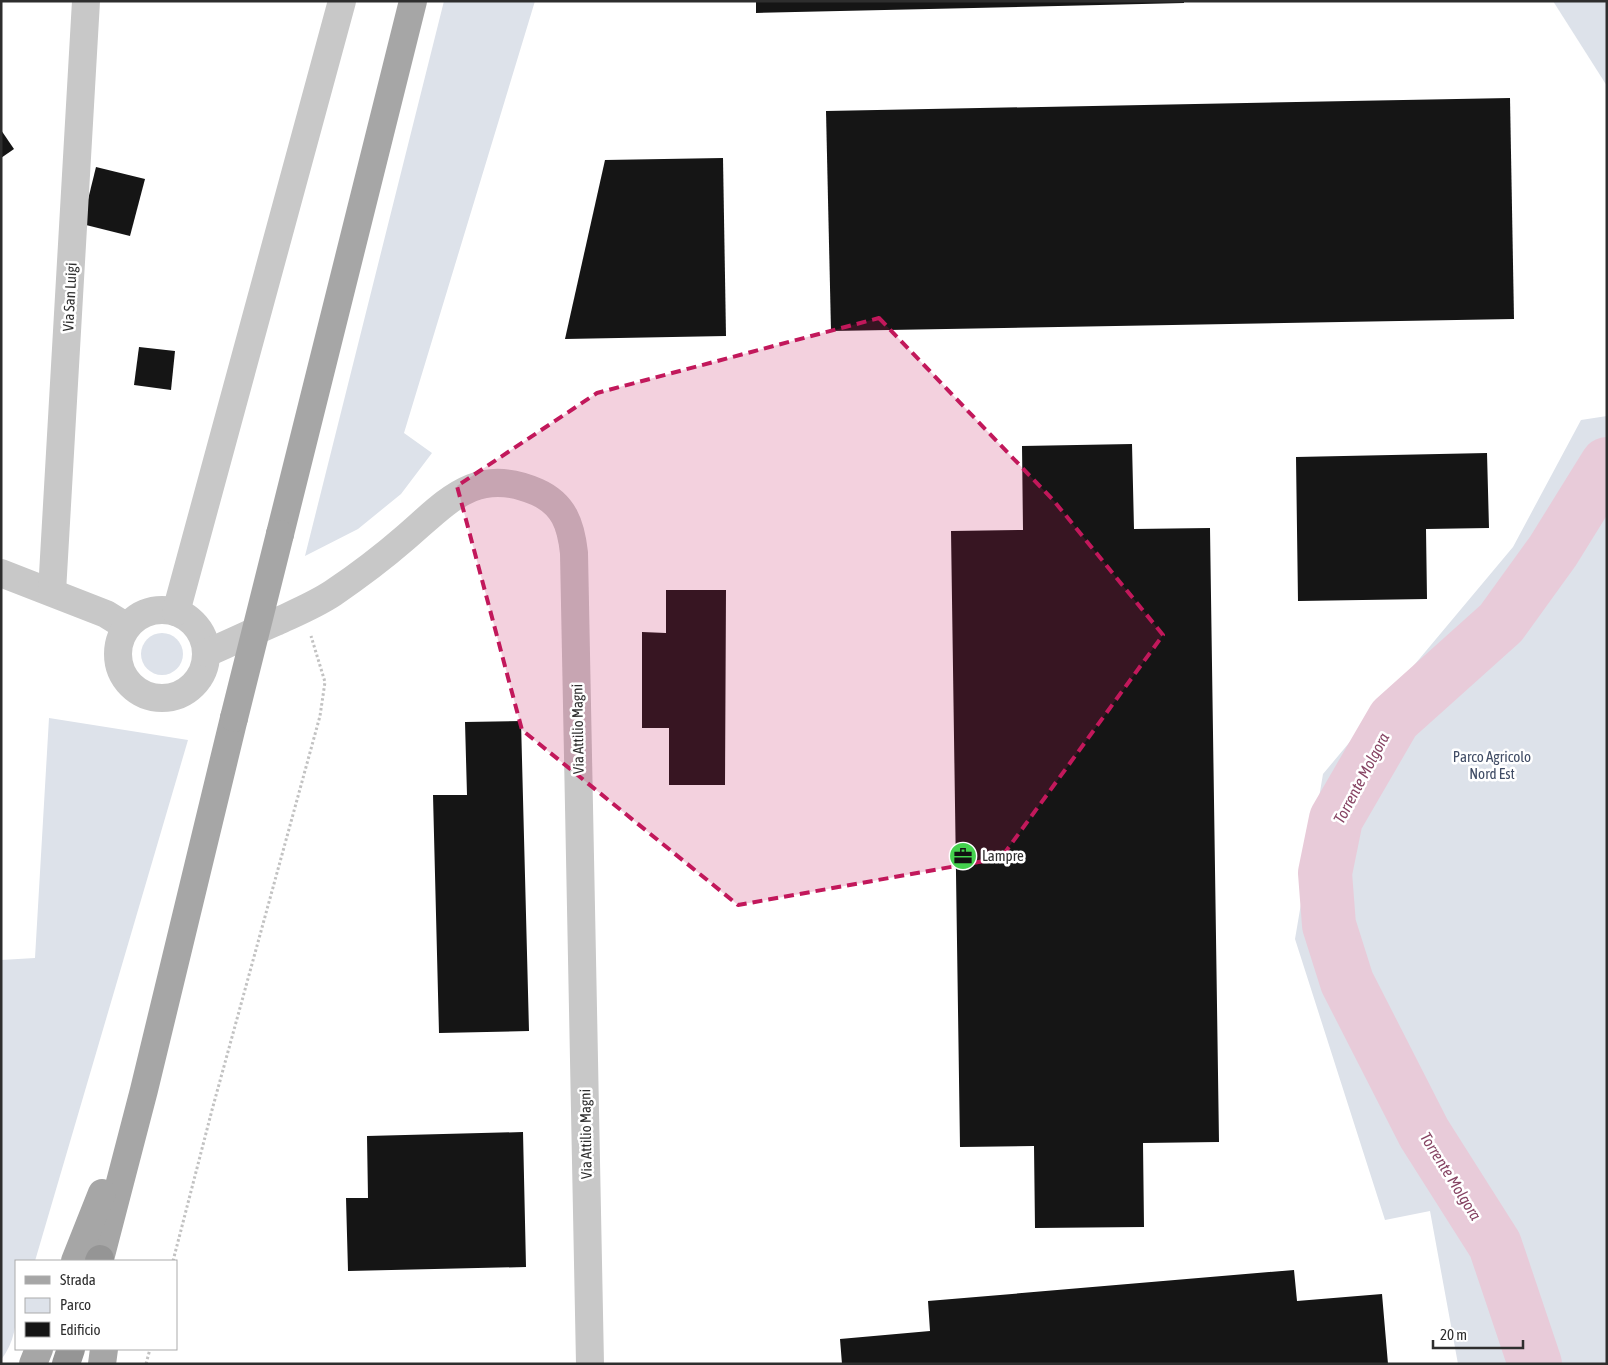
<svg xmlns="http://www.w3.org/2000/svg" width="1608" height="1365" font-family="'Asap Condensed',sans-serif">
	<rect width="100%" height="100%" fill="#fff"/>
	<g fill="#dde2ea">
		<path d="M444,1h91l-131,432 28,20 -31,41 -43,35 -53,27z"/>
		<path d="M1553,1h54v85z"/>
		<path d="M1607,416v948h-149l-28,-153 -45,9 -90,-281 28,-165 190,-227 68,-127z"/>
		<circle cx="162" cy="654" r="21"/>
		<path d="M49,718l139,22 -153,521h-19c0,34 7,71 -15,99v-400l34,-2z"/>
	</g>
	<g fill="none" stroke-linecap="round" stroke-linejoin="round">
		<path stroke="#e8cbd9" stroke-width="54" d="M1535,1364l-40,-119 -71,-112 -77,-151 -18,-57 -4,-52 11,-54 58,-100 107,-96 52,-72 54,-87"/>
	</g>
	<g fill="#151515">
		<path d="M756,1h428v2l-428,10z"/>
		<path d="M1510,98l4,221 -683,12 -5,-220z"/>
		<path d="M1,130l13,19 -13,9z"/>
		<path d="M723,158l3,178 -161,3 40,-179z"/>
		<path d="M96,167l49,12 -15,57 -48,-12z"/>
		<path d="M139,347l36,4 -4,39 -37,-5z"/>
		<path d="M1132,444l2,85 76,-1 9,614 -76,1 1,84 -109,1 -1,-82 -74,1 -9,-616 72,-1 -1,-84z"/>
		<path d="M1487,453l2,75 -63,1 1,70 -129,2 -2,-144z"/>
		<path d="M666,590h60l-1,195h-56v-57h-27v-96l24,1z"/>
		<path d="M521,721l8,310 -90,2 -6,-238h34l-2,-73z"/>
		<path d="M523,1132l3,135 -178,4 -2,-73h22l-1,-62z"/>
		<path d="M1294,1270l3,31 85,-7 6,70h-546l-2,-25 90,-8 -2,-30z"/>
	</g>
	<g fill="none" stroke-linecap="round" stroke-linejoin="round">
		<g stroke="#c2c2c2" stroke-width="3" stroke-dasharray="2.5 2.5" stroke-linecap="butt">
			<path d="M173,1261l39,-151 108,-394 5,-34 -14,-46"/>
			<path d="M146,1364l4,-15"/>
		</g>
		<g stroke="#c8c8c8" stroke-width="28">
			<path d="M1,573l105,41 21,13"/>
			<path d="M52,592l34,-591"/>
			<circle cx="162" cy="654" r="44"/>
			<path d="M176,612l166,-611"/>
			<path d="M207,653c23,-10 46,-21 69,-31 19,-9 39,-17 57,-29 25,-17 49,-35 72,-55 42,-36 71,-73 132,-46 27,12 34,33 37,61l16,811"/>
		</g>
		<g stroke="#a6a6a6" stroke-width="28">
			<path d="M280,534l133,-533"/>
			<path d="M100,1259l44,-169 90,-372"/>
			<path d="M75,1261l27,-68"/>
			<path d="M33,1364l6,-15"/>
			<path d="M102,1364l2,-15"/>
		</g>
		<g stroke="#959595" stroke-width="28">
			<path d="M99,1261l1,-2"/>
			<path d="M66,1364l5,-15"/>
		</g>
		<path stroke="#a6a6a6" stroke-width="28" d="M234,718l46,-184"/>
	</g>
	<path fill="#c2185b" fill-opacity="0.2" stroke="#c2185b" stroke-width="4" stroke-dasharray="10 6" stroke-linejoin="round" d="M879,318l175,183 109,134 -162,223 -263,47 -216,-175 -65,-244 140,-93z"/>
	<defs>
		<g id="office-disc" transform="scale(1.4375)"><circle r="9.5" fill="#44d14e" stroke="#fff"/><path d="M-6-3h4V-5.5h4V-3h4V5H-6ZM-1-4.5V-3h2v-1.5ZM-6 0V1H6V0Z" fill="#111"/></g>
	</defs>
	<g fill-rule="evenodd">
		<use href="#office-disc" x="963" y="856"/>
	</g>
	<g text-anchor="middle" stroke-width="5" stroke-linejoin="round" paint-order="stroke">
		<g font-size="15" fill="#2e2e2e" stroke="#fff">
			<text transform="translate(70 297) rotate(-87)" y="5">Via San Luigi</text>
			<text transform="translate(578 729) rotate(-91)" y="5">Via Attilio Magni</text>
			<text transform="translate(586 1134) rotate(-91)" y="5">Via Attilio Magni</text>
		</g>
		<g font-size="15" fill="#404c65" stroke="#fff">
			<text x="1492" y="762">Parco Agricolo<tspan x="1492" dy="17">Nord Est</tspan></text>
		</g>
		<g font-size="15" fill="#2e2e2e" stroke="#fff" text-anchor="start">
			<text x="982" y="861">Lampre</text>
		</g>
		<g font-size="16" font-style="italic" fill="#874564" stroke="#fff">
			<text transform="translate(1361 778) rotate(-62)" y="6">Torrente Molgora</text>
			<text transform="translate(1451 1176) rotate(58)" y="6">Torrente Molgora</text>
		</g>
	</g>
	<rect width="1608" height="1365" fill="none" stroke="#2e2e2e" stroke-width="5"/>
	<rect x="15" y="1260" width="162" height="90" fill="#ffffff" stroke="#ababab"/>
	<rect x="25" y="1276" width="25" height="8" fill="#a6a6a6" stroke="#ababab"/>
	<text x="60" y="1285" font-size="15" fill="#2e2e2e">Strada</text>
	<rect x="25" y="1298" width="25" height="15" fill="#dde2ea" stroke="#ababab"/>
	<text x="60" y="1310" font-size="15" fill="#2e2e2e">Parco</text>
	<rect x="25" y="1322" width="25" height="15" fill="#151515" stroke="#ababab"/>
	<text x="60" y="1335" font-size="15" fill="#2e2e2e">Edificio</text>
	<path d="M1433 1340v8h90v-8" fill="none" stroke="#2e2e2e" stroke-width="2.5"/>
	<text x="1440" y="1340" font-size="15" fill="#2e2e2e" stroke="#ffffff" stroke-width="4" paint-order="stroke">20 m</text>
</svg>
